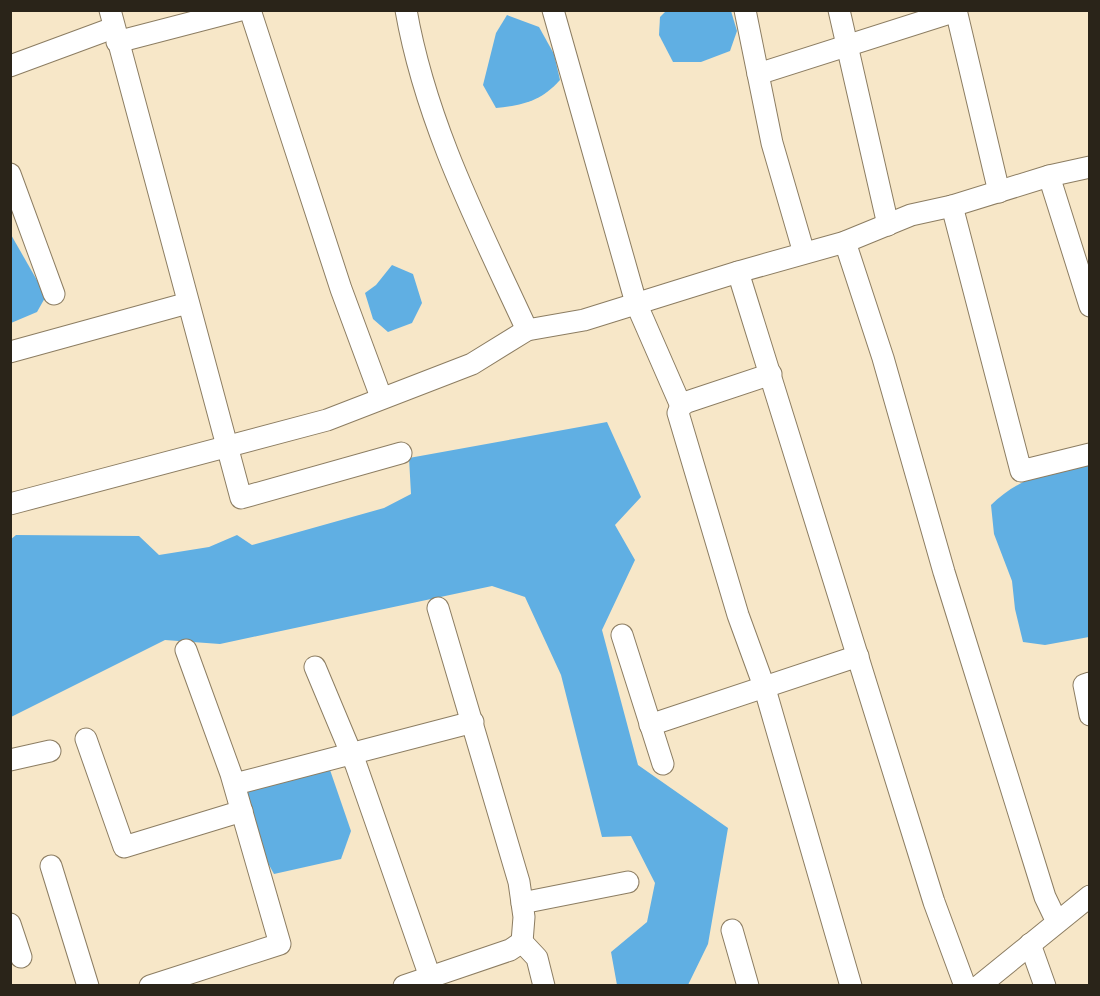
<svg xmlns="http://www.w3.org/2000/svg" width="1100" height="996" font-family="'Space Grotesk',sans-serif">
	<rect width="100%" height="100%" fill="#f7e7c8"/>
	<g fill="#60afe3">
		<path d="M666,11h65l6,20 -7,20 -29,11h-28l-14,-27 1,-18z"/>
		<path d="M507,15l32,12 15,27 6,26c-19,21 -36,25 -64,28l-13,-23 13,-52z"/>
		<path d="M10,233l36,63 -9,16 -26,11z"/>
		<path d="M392,265l21,9 9,29 -10,20 -24,9 -15,-13 -8,-26 11,-8z"/>
		<path d="M607,422l34,75 -26,28 20,35 -33,70 36,135 90,63 -20,116 -20,41h-71l-6,-33 36,-30 8,-39 -24,-47 -29,1 -41,-162 -36,-78 -33,-11 -272,58 -55,-4 -154,77 -1,-177 6,-5 123,1 20,19 50,-8 28,-12 15,10 132,-37 27,-14 -2,-36z"/>
		<path d="M1089,461v176l-44,8 -22,-3 -8,-33 -3,-28 -18,-47 -3,-29c26,-26 63,-37 98,-44z"/>
		<path d="M330,770l21,61 -10,28 -67,15 -15,-27 -12,-57z"/>
	</g>
	<g fill="none" stroke-linecap="round" stroke-linejoin="round">
		<g stroke="#8c7d62" stroke-width="23">
			<g id="minor">
				<path d="M110,10l131,488 160,-45"/>
				<path d="M250,10l91,279 40,108"/>
				<path d="M406,10c20,114 73,216 121,320"/>
				<path d="M553,10l83,293 45,103"/>
				<path d="M745,10l27,133 32,110"/>
				<path d="M839,10l49,215"/>
				<path d="M956,10l43,182"/>
				<path d="M117,42l123,-32"/>
				<path d="M10,66l103,-38"/>
				<path d="M758,74l198,-63"/>
				<path d="M10,174l44,120"/>
				<path d="M1049,176l41,130"/>
				<path d="M952,206l69,265 69,-17"/>
				<path d="M845,242l38,116 61,214 101,325 12,25"/>
				<path d="M738,272l196,630 31,84"/>
				<path d="M10,352l178,-49"/>
				<path d="M771,374l-84,28 -6,4 -3,7 60,202 27,74 86,297"/>
				<path d="M10,504l317,-84 145,-56 55,-34 57,-10 154,-48 107,-30 66,-27 41,-9 97,-30 41,-9"/>
				<path d="M438,608l81,274 5,35 -2,25"/>
				<path d="M622,635l41,129"/>
				<path d="M315,667l41,98 74,212"/>
				<path d="M1090,683l-6,2 6,30"/>
				<path d="M650,725l208,-69"/>
				<path d="M86,739l38,108 118,-36"/>
				<path d="M10,760l40,-9"/>
				<path d="M235,784l238,-62"/>
				<path d="M51,866l37,120"/>
				<path d="M522,903l106,-21"/>
				<path d="M10,924l11,33"/>
				<path d="M732,930l16,56"/>
				<path d="M522,942l15,16 7,28"/>
				<path d="M1030,944l15,42"/>
				<path d="M150,986l130,-42 -49,-170 -45,-124"/>
				<path d="M404,986l106,-36 12,-8"/>
				<path d="M979,986l111,-90"/>
			</g>
		</g>
		<use href="#minor" stroke="#fff" stroke-width="21"/>
	</g>
	<rect width="1100" height="996" fill="none" stroke="#2a2419" stroke-width="24"/>
</svg>
